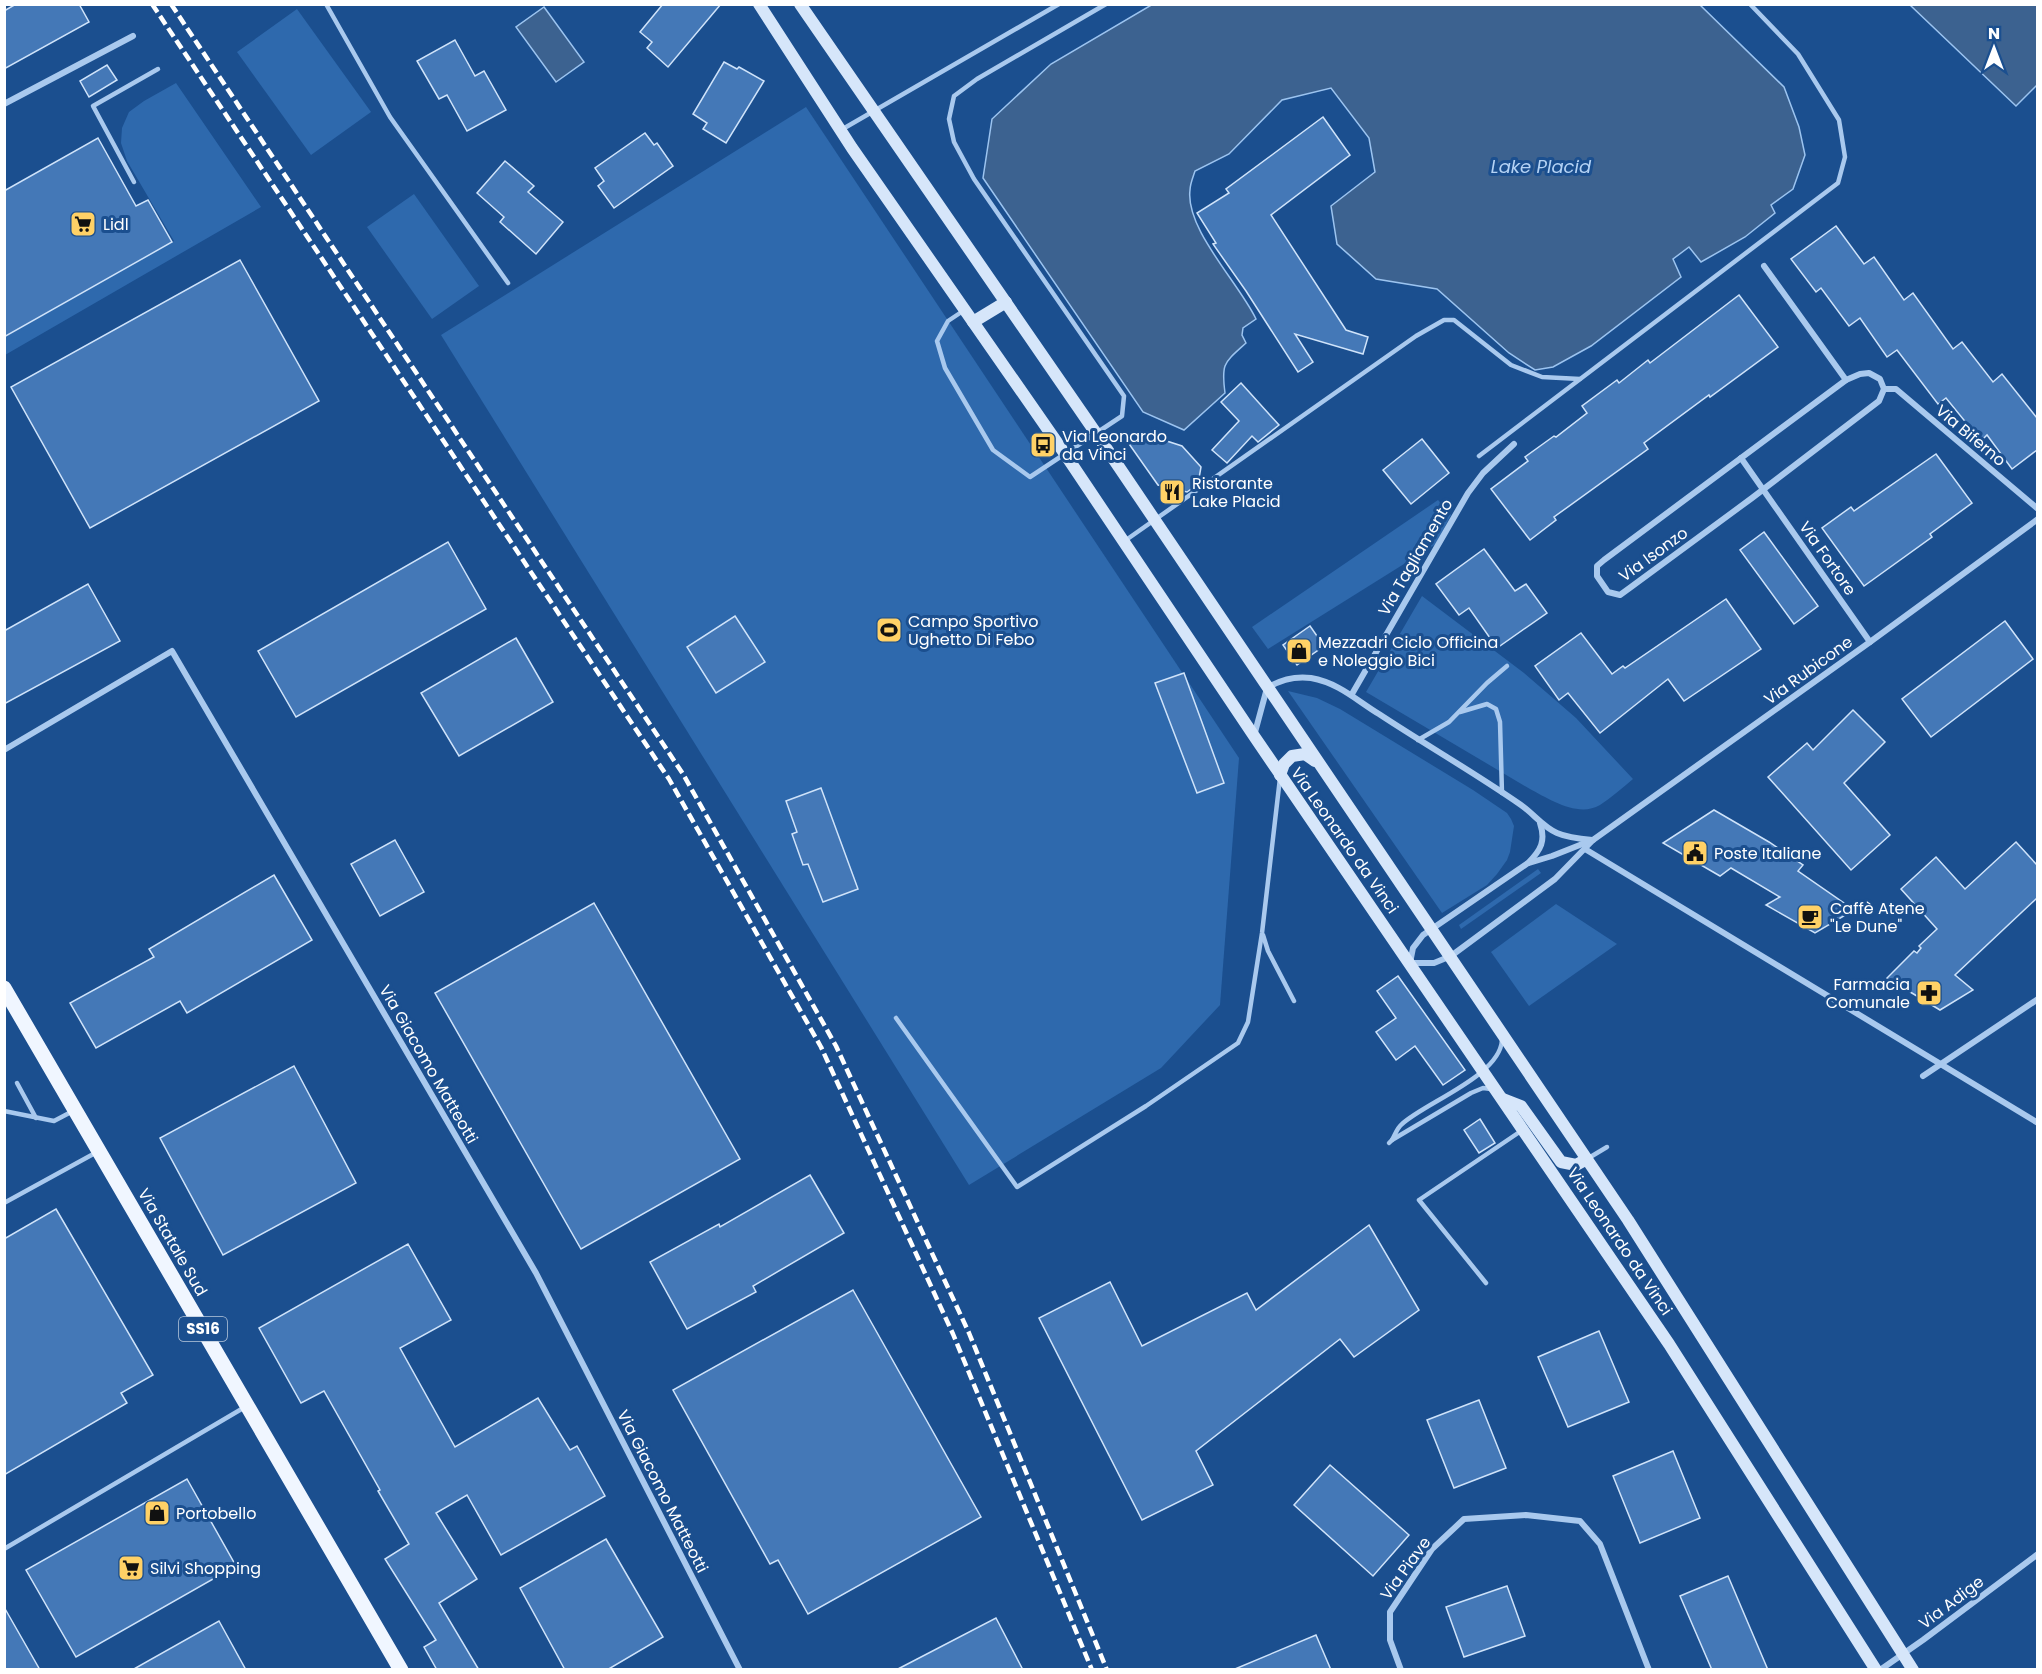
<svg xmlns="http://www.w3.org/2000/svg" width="2042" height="1674" font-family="Poppins,sans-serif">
	<rect width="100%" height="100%" fill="#1b4f8f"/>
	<g fill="#2e69ad">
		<path d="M297,9l74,103 -60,43 -74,-103z"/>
		<path d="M176,83l85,124 -256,148v-18l169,-96 -47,-80 -6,-18 1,-15 7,-16 15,-11z"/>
		<path d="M806,107l433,651 -19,247 -59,63 -192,117 -528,-850z"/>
		<path d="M414,194l65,92 -47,33 -65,-92z"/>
		<path d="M1438,500l13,15 -15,29 -168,105 -16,-22z"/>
		<path d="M1422,596l102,77 52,45 57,61c-11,9 -22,19 -33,26 -22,13 -51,-6 -70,-16l-164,-97z"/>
		<path d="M1288,691l29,7 23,11 133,81 34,23 4,6 3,7 -4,26 -3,8 -10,14 -10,11 -45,28z"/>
		<path d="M1538,869l3,4 -80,56 -2,-4z"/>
		<path d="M1556,904l61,40 -88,62 -38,-54z"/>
	</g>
	<g fill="#3c6290" stroke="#9cc4f0" stroke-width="1.5">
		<path d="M1153,4l547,1 84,82 15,40 6,28 -12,34 -22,16 4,8 -30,24 -44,25 -12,-15 -16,12 8,18 -90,69 -38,21 -18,3 -26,-17 -72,-64 -61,-10 -39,-35 -6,-38 44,-34 -6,-34 -38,-50 -49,12 -53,54 -34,17c-2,6 -5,13 -5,19 -5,39 49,93 66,129l-13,9 -1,7 4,8c-22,20 -25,20 -21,50l-41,37 -41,-18 -160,-234 9,-59 59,-55z"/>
		<path d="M1910,5h127v80l-21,21z"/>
		<path d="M544,7l40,55 -28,20 -40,-55z"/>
	</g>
	<g fill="#4478b7" stroke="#cfe3fa" stroke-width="1.5">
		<path d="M16,4h63l10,18 -85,47v-58z"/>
		<path d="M663,4h58l-53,63 -21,-19 5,-6 -12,-10z"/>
		<path d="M455,40l20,36 9,-5 22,39 -39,21 -20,-36 -8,4 -22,-38z"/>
		<path d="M724,62l13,7 2,-2 25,14 -38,62 -23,-14 4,-6 -14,-9z"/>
		<path d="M107,65l10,15 -28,17 -9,-16z"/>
		<path d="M1323,117l27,38 -79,60 75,115 22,7 -5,17 -68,-20 18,28 -15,10 -52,-81 -33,-47 3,-1 -19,-30 32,-20 -3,-4z"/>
		<path d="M645,133l9,12 3,-2 16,23 -59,42 -16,-22 6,-5 -9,-13z"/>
		<path d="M98,138l38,68 12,-6 24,42 -168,95v-146z"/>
		<path d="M505,161l29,25 -6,6 35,30 -27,32 -36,-32 4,-5 -27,-24z"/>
		<path d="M1836,226l28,38 10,-7 30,43 9,-7 40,56 9,-7 31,40 9,-8 35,44v32l-25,19 -25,-34 -6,6 -35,-43 -8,6 -41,-54 -10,7 -27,-39 -11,8 -28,-38 -5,4 -25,-33z"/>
		<path d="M240,260l79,141 -229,127 -79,-141z"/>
		<path d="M1739,295l39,52 -68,50 -1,-2 -65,48 4,6 -94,68 2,3 -26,20 -39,-51 37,-28 -3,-4 29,-21 2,1 31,-24 -5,-7 35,-26 2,3 29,-23 2,3z"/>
		<path d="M1241,383l38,42 -21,17 -6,-6 -25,27 -15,-13 27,-29 -18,-19z"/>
		<path d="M1142,433l40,13 19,21 -3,17 -11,8 -29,-7 -31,-44z"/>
		<path d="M1422,439l27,34 -38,31 -28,-34z"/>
		<path d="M1936,454l36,49 -42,31 2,3 -68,49 -42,-58 29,-21 3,4z"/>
		<path d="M1764,532l54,74 -24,18 -54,-74z"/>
		<path d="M448,542l38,67 -190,108 -38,-66z"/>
		<path d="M1484,549l31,42 11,-7 21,29 -50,35 -28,-40 -10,7 -23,-31z"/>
		<path d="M88,584l32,57 -116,63v-73z"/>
		<path d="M1726,599l35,50 -77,52 -16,-22 -68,54 -32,-40 -9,7 -24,-34 46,-33 31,41 11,-8 2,2z"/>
		<path d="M735,616l30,46 -49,31 -29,-46z"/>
		<path d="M2005,621l28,38 -102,78 -29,-38z"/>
		<path d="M1310,626l14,20 -27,19 -14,-20z"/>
		<path d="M516,638l37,64 -94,54 -38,-63z"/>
		<path d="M1184,673l40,110 -27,10 -42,-110z"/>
		<path d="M1853,710l32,32 -41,41 46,52 -39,35 -83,-93 39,-34 6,7z"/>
		<path d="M821,788l37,101 -35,13 -15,-38 -5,1 -11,-31 5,-2 -11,-31z"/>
		<path d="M1714,810l55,32 34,23 -5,6 56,39 -39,23 -49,-28 14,-8 -49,-29 -11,8 -57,-33z"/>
		<path d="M395,840l29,52 -44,24 -29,-52z"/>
		<path d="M2016,842l21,23v33l-82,77 18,15 -33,20 -53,-32 27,-27 3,2 4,-5 -2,-2 18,-17 -36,-40 35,-32 29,32z"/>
		<path d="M274,875l38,65 -125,73 -7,-12 -84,47 -26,-45 84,-46 -5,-8z"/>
		<path d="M594,903l146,256 -159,90 -146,-256z"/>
		<path d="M1398,976l67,94 -22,15 -28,-39 -19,14 -20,-28 20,-14 -19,-27z"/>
		<path d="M294,1066l62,117 -133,72 -63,-117z"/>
		<path d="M1480,1119l15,24 -16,10 -15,-23z"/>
		<path d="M810,1175l34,58 -91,53 3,6 -69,37 -37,-67 69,-38 1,3z"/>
		<path d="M56,1209l97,166 -32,18 6,10 -123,72v-236z"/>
		<path d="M1369,1225l50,85 -65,47 -14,-18 -144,112 17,34 -71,35 -103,-202 71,-36 32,64 105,-53 9,17z"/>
		<path d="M408,1244l43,76 -51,28 55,99 83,-49 32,52 7,-4 28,50 -104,59 -34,-60 -31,18 41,66 -38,24 40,67h-42l-13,-23 12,-7 -51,-81 24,-15 -31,-53 2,-1 -56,-99 -23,12 -42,-75z"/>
		<path d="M853,1290l128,227 -173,97 -30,-54 -8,4 -97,-174z"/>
		<path d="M1599,1331l30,71 -61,25 -30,-70z"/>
		<path d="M1479,1400l27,68 -52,20 -27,-68z"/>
		<path d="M1673,1451l27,67 -60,25 -27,-67z"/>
		<path d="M1330,1465l79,70 -36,41 -79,-71z"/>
		<path d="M187,1479l49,87 -160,91 -50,-87z"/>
		<path d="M606,1539l57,98 -56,33h-42l-45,-82z"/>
		<path d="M1728,1576l40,94h-56l-32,-74z"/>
		<path d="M1507,1586l18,50 -61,21 -18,-50z"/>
		<path d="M4,1607l36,63h-36z"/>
		<path d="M996,1618l27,52h-127z"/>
		<path d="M219,1621l27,49h-114z"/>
		<path d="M1316,1635l15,35 -96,-1z"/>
	</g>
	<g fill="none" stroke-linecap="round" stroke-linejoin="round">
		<g stroke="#a9c9ee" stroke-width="4.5">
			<path d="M326,4l64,113 118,166"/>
			<path d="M841,130l218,-126"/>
			<path d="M134,182l-41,-76 65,-37"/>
			<path d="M963,311l-15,10 -11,20 8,27 48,82 37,27 92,-61 2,-20 -150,-217 -20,-37 -5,-23 5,-23 23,-17 129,-75"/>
			<path d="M1479,456l359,-273 7,-26 -6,-37 -41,-66 -48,-50"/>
			<path d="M1126,540l290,-204 28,-16h10l57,45 31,12 38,2"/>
			<path d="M1460,712l27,-8 9,5 4,13 2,71"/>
			<path d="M1418,740l31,-18 38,-39 20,-17"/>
			<path d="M1263,935l5,16 26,50"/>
			<path d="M896,1018l121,169 129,-81 92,-63 10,-21 14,-89 18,-155"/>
			<path d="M17,1083l19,35"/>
			<path d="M4,1111l50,10 19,-10"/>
			<path d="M1392,1140c3,-5 5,-12 10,-16 24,-22 98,-48 100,-84"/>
			<path d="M1389,1143l3,-3 79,-47 12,-5 8,1"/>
			<path d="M1587,1159l20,-12"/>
			<path d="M4,1203l93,-51"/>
			<path d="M1486,1283l-67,-83 102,-69"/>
			<path d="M4,1549l241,-142"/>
		</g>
		<g stroke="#a9c9ee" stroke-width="6">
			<path d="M4,104l129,-68"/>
			<path d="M1764,266l82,114"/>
			<path d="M1869,373l11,6 4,10 -5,12 -127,97 -121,89 -11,8 -12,-3 -11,-16v-10l7,-6 242,-180 14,-6z"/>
			<path d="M1884,389h12l142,120"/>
			<path d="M1741,458l129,184"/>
			<path d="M1352,694l116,-201 15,-20 31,-29"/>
			<path d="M1254,736l13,-48c13,-8 28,-12 44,-10 28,5 45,22 68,36 47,31 96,59 142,91 13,9 22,22 36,28 11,5 24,6 36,7"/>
			<path d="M4,750l168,-99 364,622 204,397"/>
			<path d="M1540,823c6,18 1,27 -12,40l-105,72 -10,13 -3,15h24l17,-7 104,-77 38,-39 277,-198 168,-123"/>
			<path d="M1585,849l453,274"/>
			<path d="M1529,863l23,-7 38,-15"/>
			<path d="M1923,1076l115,-77"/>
			<path d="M1401,1670l-11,-30v-28l42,-63 32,-30 62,-4 54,6 20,23 49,126"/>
			<path d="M1880,1670l43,-30 115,-86"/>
		</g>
		<g stroke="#d6e6fa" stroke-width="12">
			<path d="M759,4l93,144 213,306 189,282 415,608 207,326"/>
			<path d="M800,4l300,435 528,781 285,450"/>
			<path d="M973,322l33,-20"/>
			<path d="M1280,775l4,-11 8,-8 13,-2 10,7"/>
			<path d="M1503,1099l18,7 40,56 15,3 11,-6"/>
		</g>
		<path stroke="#f0f6ff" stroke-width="15" d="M4,988l397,682"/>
		<g stroke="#fff" stroke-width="4.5" stroke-dasharray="10 4.5" stroke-linecap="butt">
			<path d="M152,4l517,775 152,268 132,287 139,336"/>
			<path d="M171,4l512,770 153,272 133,287 138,337"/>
		</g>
	</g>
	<defs>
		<g id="supermarket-square" transform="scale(1.35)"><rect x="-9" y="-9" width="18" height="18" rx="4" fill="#ffd166" stroke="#1b4f8f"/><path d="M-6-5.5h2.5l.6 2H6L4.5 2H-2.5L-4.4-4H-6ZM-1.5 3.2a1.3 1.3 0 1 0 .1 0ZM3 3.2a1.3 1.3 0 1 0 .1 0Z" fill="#111"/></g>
		<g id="bus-square" transform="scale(1.35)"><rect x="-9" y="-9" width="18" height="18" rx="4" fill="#ffd166" stroke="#1b4f8f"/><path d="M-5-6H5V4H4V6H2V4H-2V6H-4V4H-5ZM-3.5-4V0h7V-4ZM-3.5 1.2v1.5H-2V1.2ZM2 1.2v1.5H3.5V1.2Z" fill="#111"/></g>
		<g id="restaurant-square" transform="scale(1.35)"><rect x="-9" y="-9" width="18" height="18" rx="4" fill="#ffd166" stroke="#1b4f8f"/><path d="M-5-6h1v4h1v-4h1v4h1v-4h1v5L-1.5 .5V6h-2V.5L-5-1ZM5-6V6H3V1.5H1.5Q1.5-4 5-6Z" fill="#111"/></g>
		<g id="stadium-square" transform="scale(1.35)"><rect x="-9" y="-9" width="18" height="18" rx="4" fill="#ffd166" stroke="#1b4f8f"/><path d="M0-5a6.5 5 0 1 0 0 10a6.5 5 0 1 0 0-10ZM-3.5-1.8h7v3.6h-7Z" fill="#111"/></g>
		<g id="shop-square" transform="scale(1.35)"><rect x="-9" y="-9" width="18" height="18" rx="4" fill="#ffd166" stroke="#1b4f8f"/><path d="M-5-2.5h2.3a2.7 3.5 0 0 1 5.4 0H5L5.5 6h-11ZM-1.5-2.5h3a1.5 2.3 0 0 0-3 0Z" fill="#111"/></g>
		<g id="civic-square" transform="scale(1.35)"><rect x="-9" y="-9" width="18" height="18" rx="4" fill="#ffd166" stroke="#1b4f8f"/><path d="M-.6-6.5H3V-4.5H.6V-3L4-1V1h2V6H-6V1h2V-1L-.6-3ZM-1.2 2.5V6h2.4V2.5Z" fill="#111"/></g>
		<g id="cafe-square" transform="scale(1.35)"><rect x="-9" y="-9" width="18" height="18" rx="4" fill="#ffd166" stroke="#1b4f8f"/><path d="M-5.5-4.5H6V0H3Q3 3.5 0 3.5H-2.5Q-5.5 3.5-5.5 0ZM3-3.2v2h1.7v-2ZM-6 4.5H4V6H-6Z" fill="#111"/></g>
		<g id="pharmacy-square" transform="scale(1.35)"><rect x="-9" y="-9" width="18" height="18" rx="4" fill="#ffd166" stroke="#1b4f8f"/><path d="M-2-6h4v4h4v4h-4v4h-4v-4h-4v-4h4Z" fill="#111"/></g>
	</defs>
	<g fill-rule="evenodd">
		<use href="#supermarket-square" x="83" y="224"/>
		<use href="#bus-square" x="1043" y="445"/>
		<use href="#restaurant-square" x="1172" y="492"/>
		<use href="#stadium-square" x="889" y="630"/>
		<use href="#shop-square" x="1299" y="651"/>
		<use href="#civic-square" x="1695" y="853"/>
		<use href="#cafe-square" x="1810" y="917"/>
		<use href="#pharmacy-square" x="1929" y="993"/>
		<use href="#shop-square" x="157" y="1513"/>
		<use href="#supermarket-square" x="131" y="1568"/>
	</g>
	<g text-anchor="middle" stroke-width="6" stroke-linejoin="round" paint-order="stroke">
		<rect fill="#1b4f8f" stroke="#bbcadd" stroke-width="1.5" x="179" y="1317" width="48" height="24" rx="4.5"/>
		<g font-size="15" font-weight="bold" fill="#fff">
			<text x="203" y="1334">SS16</text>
		</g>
		<g font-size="16" fill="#fff" stroke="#1b4f8f" text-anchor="start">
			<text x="103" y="230">Lidl</text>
			<text x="1062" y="442">Via Leonardo<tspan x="1062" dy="18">da Vinci</tspan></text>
			<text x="1192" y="489">Ristorante<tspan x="1192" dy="18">Lake Placid</tspan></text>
			<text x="908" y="627">Campo Sportivo<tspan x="908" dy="18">Ughetto Di Febo</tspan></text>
			<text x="1318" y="648">Mezzadri Ciclo Officina<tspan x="1318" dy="18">e Noleggio Bici</tspan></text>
			<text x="1714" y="859">Poste Italiane</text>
			<text x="1830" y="914">Caffè Atene<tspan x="1830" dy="18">"Le Dune"</tspan></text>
			<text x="1910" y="990" text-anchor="end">Farmacia<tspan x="1910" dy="18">Comunale</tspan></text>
			<text x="176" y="1519">Portobello</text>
			<text x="150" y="1574">Silvi Shopping</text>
		</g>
		<g font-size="16" fill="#fff" stroke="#1b4f8f">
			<text transform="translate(1971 435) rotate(40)" y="6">Via Biferno</text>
			<text transform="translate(1653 554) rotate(-36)" y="6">Via Isonzo</text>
			<text transform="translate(1415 557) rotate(-60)" y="6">Via Tagliamento</text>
			<text transform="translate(1828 558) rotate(55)" y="6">Via Fortore</text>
			<text transform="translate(1808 670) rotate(-36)" y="6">Via Rubicone</text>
			<text transform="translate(1345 840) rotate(55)" y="6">Via Leonardo da Vinci</text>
			<text transform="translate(429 1064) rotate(60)" y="6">Via Giacomo Matteotti</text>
			<text transform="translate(1620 1241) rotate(56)" y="6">Via Leonardo da Vinci</text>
			<text transform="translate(173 1242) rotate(60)" y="6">Via Statale Sud</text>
			<text transform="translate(663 1491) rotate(63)" y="6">Via Giacomo Matteotti</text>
			<text transform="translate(1405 1568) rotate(-54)" y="6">Via Piave</text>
			<text transform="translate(1951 1602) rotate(-37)" y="6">Via Adige</text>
		</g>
		<g font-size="18" font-style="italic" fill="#b5d3f5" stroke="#1b4f8f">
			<text x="1541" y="173">Lake Placid</text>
		</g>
	</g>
	<rect width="2042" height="1674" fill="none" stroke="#ffffff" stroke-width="12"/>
	<g transform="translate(1994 48)" stroke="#1b4f8f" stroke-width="4.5" paint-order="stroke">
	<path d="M0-4.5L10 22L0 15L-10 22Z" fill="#ffffff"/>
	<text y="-9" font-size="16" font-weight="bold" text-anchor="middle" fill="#ffffff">N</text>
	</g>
</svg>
